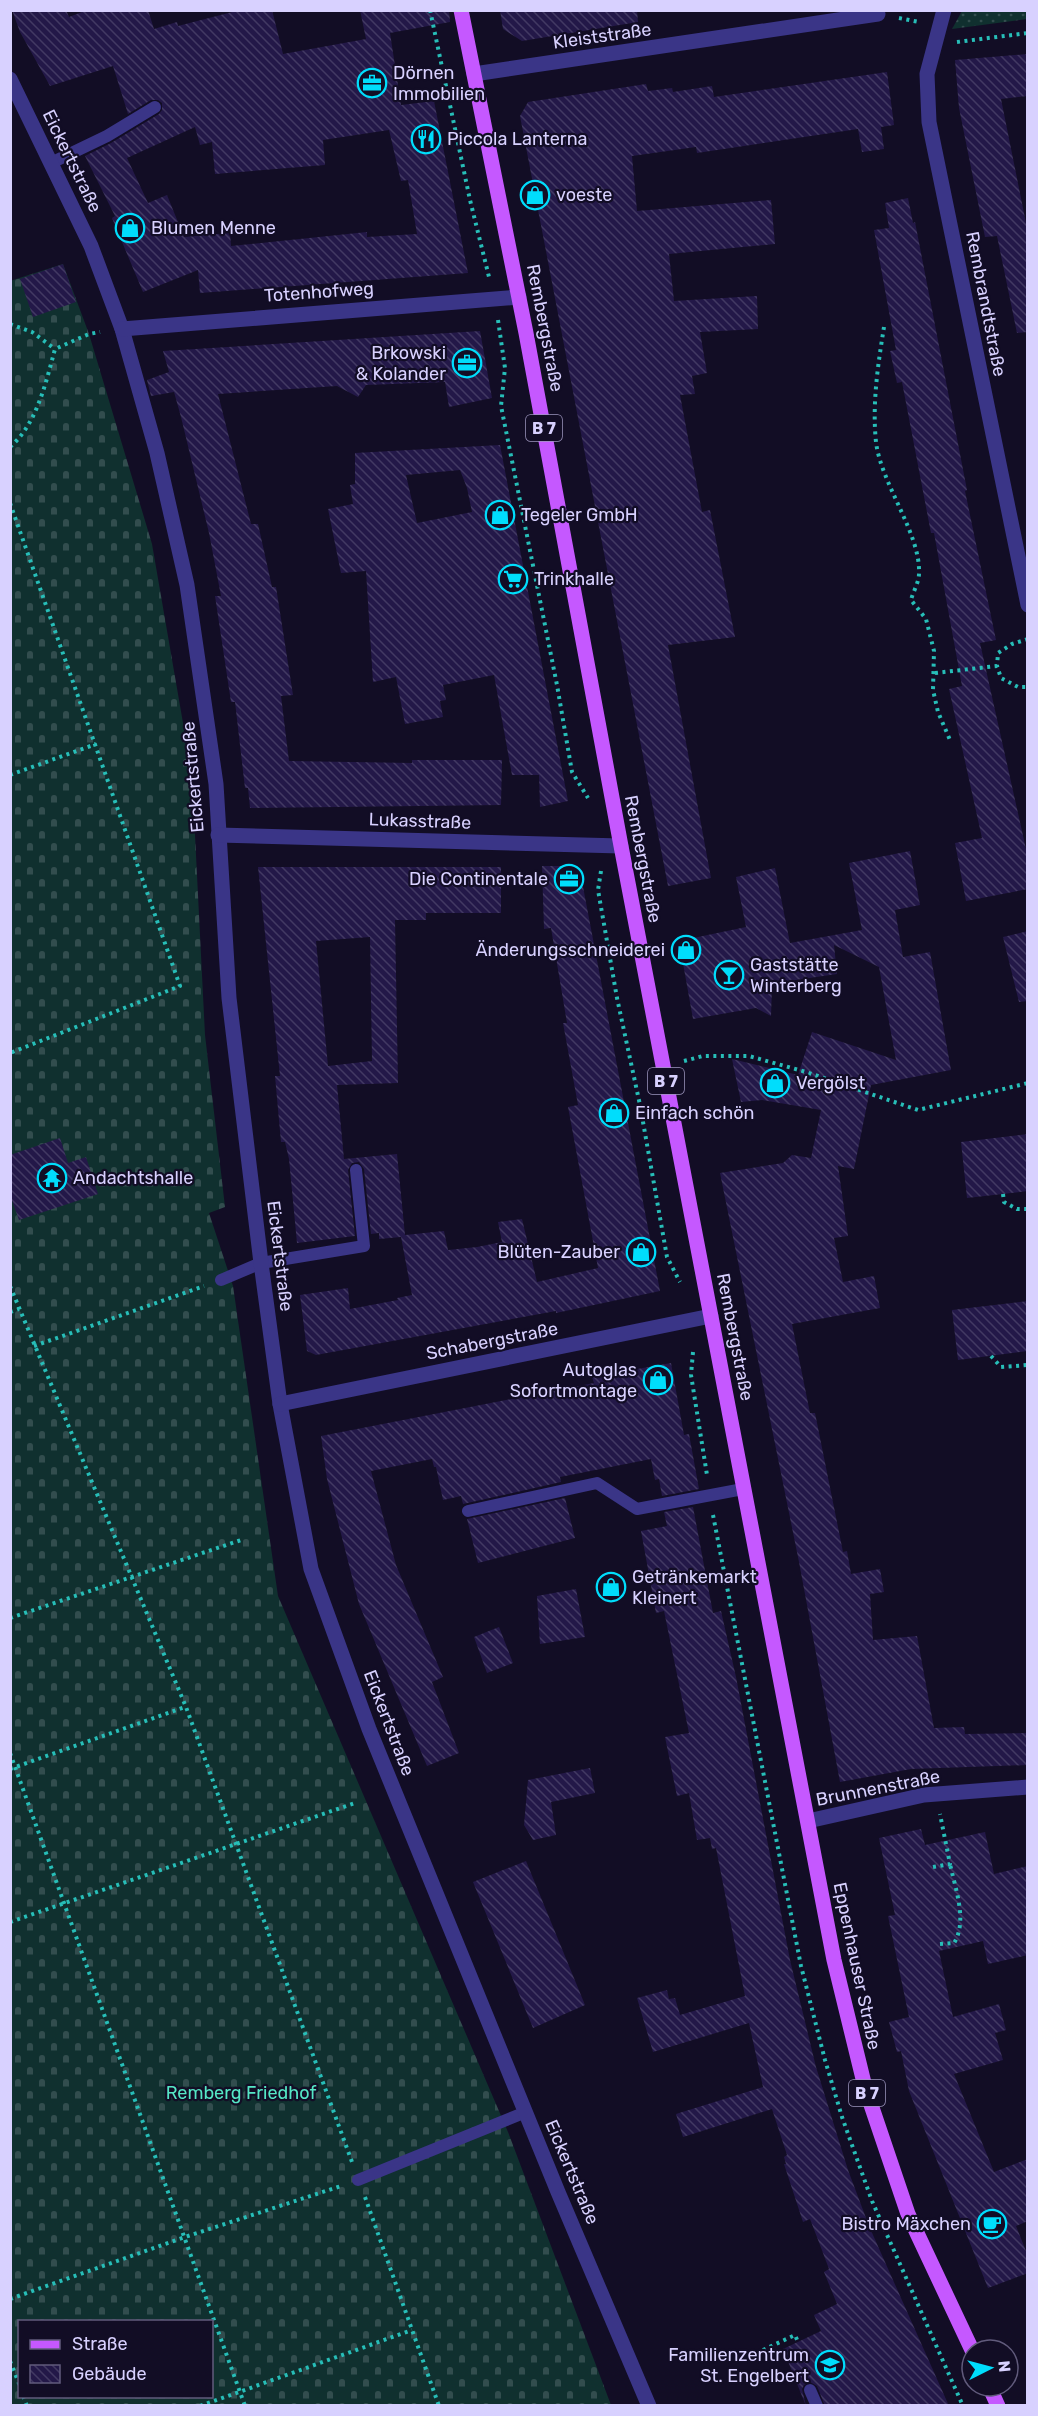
<svg xmlns="http://www.w3.org/2000/svg" width="1038" height="2416" font-family="Rubik,sans-serif">
	<defs>
		<pattern id="grass-dots" width="8" height="8" patternUnits="userSpaceOnUse" patternTransform="scale(1.5)"><rect width="8" height="8" fill="#10302f"/><path d="M2 2h.1M6 6h.1" fill="none" stroke="#324d4e" stroke-width="1.8" stroke-linecap="round"/></pattern>
		<pattern id="cemetery-stones" width="16" height="16" patternUnits="userSpaceOnUse" patternTransform="scale(1.5)"><rect width="16" height="16" fill="#10302f"/><path d="M2 7V4a2 2 0 0 1 4 0v3zM10 15v-3a2 2 0 0 1 4 0v3z" fill="#324d4e"/></pattern>
		<pattern id="building-back-hatch" width="6" height="6" patternUnits="userSpaceOnUse" patternTransform="scale(1.5)"><rect width="6" height="6" fill="#231848"/><path d="M-1 5l2 2M0 0l6 6M5-1l2 2" fill="none" stroke="#423963"/></pattern>
	</defs>
	<rect width="100%" height="100%" fill="#120d25"/>
	<path fill="url(#grass-dots)" d="M962,11h65v8l-75,10z"/>
	<path fill="url(#cemetery-stones)" fill-rule="evenodd" d="M63,264l26,70 63,210 40,231 13,260 20,172 -16,6 24,73 45,310 230,536 103,273 -600,1 -1,-2125zM20,2322h192v74h-192z"/>
	<g fill="url(#building-back-hatch)" fill-rule="evenodd">
		<path d="M12,10h54l3,7 18,-7h61l6,19 23,-7 1,4 62,-16h32l11,44 83,-15 -6,-29h89l1,12 -60,11 11,72 33,-4 34,172 -268,20 -2,-23 -55,22 -31,-74 3,-2 -30,-60 26,-13 48,-29 3,-4v-7l-4,-3h-7l-23,14 -15,-48 -63,20 -30,-54zM195,127l5,18 12,-3 3,32 110,-9 -2,-25 66,-10 12,51 7,-1 9,54 -50,3v-5l-136,14 -1,-13 -46,4 -17,-42 -19,8 -21,-45z"/>
		<path d="M500,10h137l1,12 -116,19 -19,-12z"/>
		<path d="M1028,54v42l-27,3 27,134v99l-11,1 -20,-97 -12,1 -26,-129 -4,-48z"/>
		<path d="M887,72l7,53 -13,2 3,22 -22,3 -4,-23 -161,24 -1,-6 -64,9 5,55 134,-11 4,44 -106,10 5,47 83,-5 1,33 -58,3 7,41 -15,3 3,18 -15,1 22,117 8,-2 25,127 -67,8 43,233 -43,8 -148,-770 8,-14 118,-18 2,7 24,-3 1,4 39,-6 2,11z"/>
		<path d="M908,198l5,25 2,-1 52,268 -2,1 31,149 -16,3 48,215v31l-62,12 -11,-58 27,-5 -33,-149 13,-3 -28,-153h-3l-29,-151 -5,1 -7,-32 6,-1 -22,-120 15,-2 -4,-25z"/>
		<path d="M63,264l13,38 -43,15 -13,-38z"/>
		<path d="M480,331l12,67 -43,9 -4,-25 -79,3 -8,12 -21,-11 -119,8 33,130h7l14,63h4l17,108 -12,1 8,65 123,2v-3h90l-1,45 -251,3 -2,-20h-3l-10,-86h-4l-16,-106h6l-12,-63 -28,-116 -7,-25 -23,4 -4,-16 22,-8 -6,-21z"/>
		<path d="M500,445l68,356 -28,6 -1,-32h-27l-18,-100 -51,10 3,15 -6,1 3,16 -38,7 -9,-47 -23,5 -7,-111 -25,2 -13,-64 25,-5 -3,-19 5,-1v-31zM460,470l7,18 5,24 -55,11 -11,-48z"/>
		<path d="M910,851l10,54 -25,5 8,47 27,-5 21,118 -80,15 -17,84 -16,-3 10,70 -14,2 9,44 31,-6 6,32 -88,16 18,89h5l28,139 4,-1 4,23 29,-5 4,23 -14,2 3,46 44,-4 17,92 30,-1 1,7 63,-1v32l-117,4 -71,13 -41,-220 -79,-389 63,-10 9,-8 19,3 10,-48 -59,-10 -21,2 -9,-43 66,16 14,-43 84,28 -17,-93 -45,-22 3,29 -62,9v4h-3l-1,29 -15,-8 -63,11 -14,-78 67,-14 -10,-50 39,-9 15,75 72,-13 -13,-67z"/>
		<path d="M542,866h31l7,5 80,420 -104,22v-2l-240,44 -9,-4 -7,-56 48,-7 2,21 48,-9 -1,-2 15,-3 -11,-58 -22,2v-6l-8,1 -7,-65 -5,-7 -7,1 -4,7 7,66 -58,7 -8,-84 -4,-17h-4l-6,-66h5l-22,-209h243v46h-75v7h-31l3,163 -61,2 7,74 53,-5 8,81 39,-4 4,19 29,-3 25,-5 -4,-20 24,-3 15,63 61,-14 -30,-161 10,-2 -15,-82h4l-16,-95 -7,1zM370,937l2,124 -44,5 -12,-125z"/>
		<path d="M1028,931v70l-9,1 -16,-65z"/>
		<path d="M1028,1134v57l-61,7 -6,-56z"/>
		<path d="M60,1138l8,25 18,-6 12,37 -79,26 -9,-25v-40z"/>
		<path d="M1028,1301v50l-70,9 -6,-50z"/>
		<path d="M671,1363l13,72 5,-1 10,55 -37,7 -3,-17 -4,1 -4,-21 -91,18 1,5 -98,22 -2,-8 -18,4 -7,-33h-2l-2,-8 -61,12 25,94 47,112 -11,5 27,71 -32,13 -68,-162 -32,-125 -6,-43 273,-53 -2,-6z"/>
		<path d="M565,1498l10,40 -97,25 -11,-44z"/>
		<path d="M693,1507l20,106 8,-2 15,66 54,283 26,107 32,103 21,56 80,180h-124l-8,-20 -7,-4 -6,3 -2,4 4,17 -23,-57 38,-18 -7,-16 23,-11 -13,-32 5,-3 -9,-24 -10,-26 -7,3 -19,-58h2l-2,-7 3,-2 -15,-46 -89,28 -7,-23 87,-27 -14,-64 -96,29 -16,-54 30,-8 2,9 6,-1 5,17 65,-19 -29,-148 -4,1 -2,-11 -13,2 -8,-47 -12,3 -12,-59 24,-4 -25,-122 -8,2 -15,-82 26,-5 -3,-14z"/>
		<path d="M576,1589l9,48 -45,7 -3,-48z"/>
		<path d="M499,1627l14,36 -26,10 -13,-36z"/>
		<path d="M590,1768l5,25 -44,9 5,33 -23,5 -9,-15 4,-45z"/>
		<path d="M921,1829l4,16 60,-13 9,42 34,-8v89l-40,9 -5,-23 -44,10 14,66 46,-13 7,26 -11,3 8,27 -49,14 40,98 34,-13v62l-12,5 12,30v17l-40,15 -79,-197 -8,-40 -4,1 -8,-30 20,-5 -21,-101 7,-1 -16,-77z"/>
		<path d="M526,1861l59,144 -52,23 -60,-146z"/>
	</g>
	<g fill="none" stroke-linecap="round" stroke-linejoin="round">
		<g stroke="#27beb8" stroke-width="4" stroke-dasharray="3 4.5" stroke-linecap="butt">
			<path d="M430,10l40,190 19,77"/>
			<path d="M899,18l20,4"/>
			<path d="M957,42l71,-9"/>
			<path d="M498,320l7,48 -4,38 56,279 15,87 16,26"/>
			<path d="M10,324l22,8 23,17"/>
			<path d="M884,327c-6,37 -12,77 -8,115 5,42 45,92 43,132 0,8 -6,18 -8,26l15,19 8,32 -1,39 5,22 12,28"/>
			<path d="M10,447c27,-23 36,-65 45,-98l34,-15 11,-2"/>
			<path d="M10,503l170,483 -170,67"/>
			<path d="M1028,639l-16,5 -14,9 -1,13 4,12 17,9h10"/>
			<path d="M935,673l62,-7"/>
			<path d="M10,775l86,-31"/>
			<path d="M601,871l-3,19 19,108 23,107 27,152 13,25"/>
			<path d="M684,1061l19,-5h46l57,16 112,38 110,-27"/>
			<path d="M1003,1194l1,8 13,7h11"/>
			<path d="M10,1286l176,421 166,455"/>
			<path d="M10,1312l9,-3"/>
			<path d="M34,1346l170,-60"/>
			<path d="M693,1352l-2,23 16,100"/>
			<path d="M991,1356l10,11 27,-2"/>
			<path d="M713,1515l88,451 24,94 17,57 30,84 91,205"/>
			<path d="M10,1618l234,-79"/>
			<path d="M10,1753l235,653"/>
			<path d="M10,1769l175,-62"/>
			<path d="M933,1867l17,-3 -10,-50"/>
			<path d="M10,1922l345,-119"/>
			<path d="M940,1944l14,-1c14,-22 1,-55 -4,-79"/>
			<path d="M365,2197l74,209"/>
			<path d="M10,2299l175,-62 156,-51"/>
			<path d="M763,2350l32,-15 3,7"/>
			<path d="M10,2361l10,25"/>
			<path d="M23,2396l4,10"/>
			<path d="M200,2406l212,-76"/>
		</g>
		<g stroke="#3a3587" stroke-width="12">
			<path d="M51,163l56,-27 48,-29"/>
			<path d="M221,1280l40,-17 103,-17 -8,-76"/>
			<path d="M468,1511l129,-28 40,26 106,-20"/>
			<path d="M358,2180l168,-68"/>
			<path d="M810,2390l7,16"/>
		</g>
		<g stroke="#3a3587" stroke-width="15">
			<path d="M944,10l-17,64 2,48 99,483"/>
			<path d="M474,74l404,-60"/>
			<path d="M10,79l81,167 31,83 35,124 30,132 29,199 13,214 32,265 19,141 31,165 58,160 189,463 91,214"/>
			<path d="M122,329l397,-32"/>
			<path d="M218,835l403,11"/>
			<path d="M280,1404l431,-88"/>
		</g>
		<path stroke="#3a3587" stroke-width="15" d="M808,1821l116,-26 104,-8"/>
		<g stroke="#c558ff" stroke-width="15">
			<path d="M461,10l65,323 95,513 213,1114 31,127 43,127 64,136"/>
			<path d="M989,2386l9,20"/>
		</g>
	</g>
	<defs>
		<g id="office-ring" transform="scale(1.5)"><circle r="9.5" fill="#120d25" stroke="#00ddfc" stroke-width="1.5"/><path d="M-6-3h4V-5.5h4V-3h4V5H-6ZM-1-4.5V-3h2v-1.5ZM-6 0V1H6V0Z" fill="#00ddfc"/></g>
		<g id="restaurant-ring" transform="scale(1.5)"><circle r="9.5" fill="#120d25" stroke="#00ddfc" stroke-width="1.5"/><path d="M-5-6h1v4h1v-4h1v4h1v-4h1v5L-1.5 .5V6h-2V.5L-5-1ZM5-6V6H3V1.5H1.5Q1.5-4 5-6Z" fill="#00ddfc"/></g>
		<g id="shop-ring" transform="scale(1.5)"><circle r="9.5" fill="#120d25" stroke="#00ddfc" stroke-width="1.5"/><path d="M-5-2.5h2.3a2.7 3.5 0 0 1 5.4 0H5L5.5 6h-11ZM-1.5-2.5h3a1.5 2.3 0 0 0-3 0Z" fill="#00ddfc"/></g>
		<g id="supermarket-ring" transform="scale(1.5)"><circle r="9.5" fill="#120d25" stroke="#00ddfc" stroke-width="1.5"/><path d="M-6-5.5h2.5l.6 2H6L4.5 2H-2.5L-4.4-4H-6ZM-1.5 3.2a1.3 1.3 0 1 0 .1 0ZM3 3.2a1.3 1.3 0 1 0 .1 0Z" fill="#00ddfc"/></g>
		<g id="bar-ring" transform="scale(1.5)"><circle r="9.5" fill="#120d25" stroke="#00ddfc" stroke-width="1.5"/><path d="M-6-5H6L.8 .8V4.5H3.5V6h-7V4.5H-.8V.8Z" fill="#00ddfc"/></g>
		<g id="temple-ring" transform="scale(1.5)"><circle r="9.5" fill="#120d25" stroke="#00ddfc" stroke-width="1.5"/><path d="M0-6L5-2H3V0L6.5 2.5H4V6H1.5V3h-3V6H-4V2.5H-6.5L-3 0V-2H-5Z" fill="#00ddfc"/></g>
		<g id="cafe-ring" transform="scale(1.5)"><circle r="9.5" fill="#120d25" stroke="#00ddfc" stroke-width="1.5"/><path d="M-5.5-4.5H6V0H3Q3 3.5 0 3.5H-2.5Q-5.5 3.5-5.5 0ZM3-3.2v2h1.7v-2ZM-6 4.5H4V6H-6Z" fill="#00ddfc"/></g>
		<g id="school-ring" transform="scale(1.5)"><circle r="9.5" fill="#120d25" stroke="#00ddfc" stroke-width="1.5"/><path d="M0-5L7-2L0 1L-7-2ZM-4 1L0 2.5L4 1V4Q0 6-4 4Z" fill="#00ddfc"/></g>
	</defs>
	<g fill-rule="evenodd">
		<use href="#office-ring" x="372" y="83"/>
		<use href="#restaurant-ring" x="426" y="139"/>
		<use href="#shop-ring" x="535" y="195"/>
		<use href="#shop-ring" x="130" y="228"/>
		<use href="#office-ring" x="467" y="363"/>
		<use href="#shop-ring" x="500" y="515"/>
		<use href="#supermarket-ring" x="513" y="579"/>
		<use href="#office-ring" x="569" y="879"/>
		<use href="#shop-ring" x="686" y="950"/>
		<use href="#bar-ring" x="729" y="975"/>
		<use href="#shop-ring" x="775" y="1083"/>
		<use href="#shop-ring" x="614" y="1113"/>
		<use href="#temple-ring" x="52" y="1178"/>
		<use href="#shop-ring" x="641" y="1252"/>
		<use href="#shop-ring" x="658" y="1380"/>
		<use href="#shop-ring" x="611" y="1587"/>
		<use href="#cafe-ring" x="992" y="2224"/>
		<use href="#school-ring" x="830" y="2365"/>
	</g>
	<g text-anchor="middle" stroke-width="4.5" stroke-linejoin="round" paint-order="stroke">
		<g fill="#120d25" stroke="#9d96be" stroke-width="1.5">
			<rect x="526" y="415" width="36" height="26" rx="4.5"/>
			<rect x="648" y="1068" width="36" height="26" rx="4.5"/>
			<rect x="849" y="2080" width="36" height="26" rx="4.5"/>
		</g>
		<g font-size="16" font-weight="bold" fill="#d8d1ff">
			<text x="544" y="434">B 7</text>
			<text x="666" y="1087">B 7</text>
			<text x="867" y="2099">B 7</text>
		</g>
		<g font-size="18" fill="#d8d1ff" stroke="#120d25">
			<text transform="translate(602 36) rotate(-8)" y="6">Kleiststraße</text>
			<text transform="translate(72 161) rotate(64)" y="6">Eickertstraße</text>
			<text transform="translate(319 292) rotate(-4)" y="6">Totenhofweg</text>
			<text transform="translate(986 304) rotate(79)" y="6">Rembrandtstraße</text>
			<text transform="translate(545 328) rotate(79)" y="6">Rembergstraße</text>
			<text transform="translate(193 777) rotate(-95)" y="6">Eickertstraße</text>
			<text transform="translate(420 821) rotate(2)" y="6">Lukasstraße</text>
			<text transform="translate(643 859) rotate(79)" y="6">Rembergstraße</text>
			<text transform="translate(280 1256) rotate(83)" y="6">Eickertstraße</text>
			<text transform="translate(735 1337) rotate(79)" y="6">Rembergstraße</text>
			<text transform="translate(492 1341) rotate(-11)" y="6">Schabergstraße</text>
			<text transform="translate(389 1723) rotate(69)" y="6">Eickertstraße</text>
			<text transform="translate(878 1788) rotate(-11)" y="6">Brunnenstraße</text>
			<text transform="translate(857 1966) rotate(78)" y="6">Eppenhauser Straße</text>
			<text transform="translate(572 2172) rotate(67)" y="6">Eickertstraße</text>
		</g>
		<g font-size="18" fill="#d8d1ff" stroke="#120d25" text-anchor="start">
			<text x="393" y="79">Dörnen<tspan x="393" dy="21">Immobilien</tspan></text>
			<text x="447" y="145">Piccola Lanterna</text>
			<text x="556" y="201">voeste</text>
			<text x="151" y="234">Blumen Menne</text>
			<text x="446" y="359" text-anchor="end">Brkowski<tspan x="446" dy="21">&amp; Kolander</tspan></text>
			<text x="521" y="521">Tegeler GmbH</text>
			<text x="534" y="585">Trinkhalle</text>
			<text x="548" y="885" text-anchor="end">Die Continentale</text>
			<text x="665" y="956" text-anchor="end">Änderungsschneiderei</text>
			<text x="750" y="971">Gaststätte<tspan x="750" dy="21">Winterberg</tspan></text>
			<text x="796" y="1089">Vergölst</text>
			<text x="635" y="1119">Einfach schön</text>
			<text x="73" y="1184">Andachtshalle</text>
			<text x="620" y="1258" text-anchor="end">Blüten-Zauber</text>
			<text x="637" y="1376" text-anchor="end">Autoglas<tspan x="637" dy="21">Sofortmontage</tspan></text>
			<text x="632" y="1583">Getränkemarkt<tspan x="632" dy="21">Kleinert</tspan></text>
			<text x="971" y="2230" text-anchor="end">Bistro Mäxchen</text>
			<text x="809" y="2361" text-anchor="end">Familienzentrum<tspan x="809" dy="21">St. Engelbert</tspan></text>
		</g>
		<g font-size="18" fill="#55e7c6" stroke="#120d25">
			<text x="241" y="2099">Remberg Friedhof</text>
		</g>
	</g>
	<rect width="1038" height="2416" fill="none" stroke="#d8d1ff" stroke-width="24"/>
	<rect x="18" y="2320" width="195" height="78" fill="#120d25" stroke="#615b7c" stroke-width="1.5"/>
	<rect x="30" y="2340" width="30" height="9" fill="#c558ff" stroke="#615b7c" stroke-width="1.5"/>
	<text x="72" y="2350" font-size="18" fill="#d8d1ff">Straße</text>
	<rect x="30" y="2365" width="30" height="18" fill="url(#building-back-hatch)" stroke="#615b7c" stroke-width="1.5"/>
	<text x="72" y="2380" font-size="18" fill="#d8d1ff">Gebäude</text>
	<g transform="translate(990 2368) rotate(84)"><circle r="28" fill="#120d25" stroke="#615b7c" stroke-width="1.5"/>
	<path d="M0-4.5L10 22L0 15L-10 22Z" fill="#00ddfc"/>
	<text y="-9" font-size="16" font-weight="bold" text-anchor="middle" fill="#d8d1ff">N</text>
	</g>
</svg>
